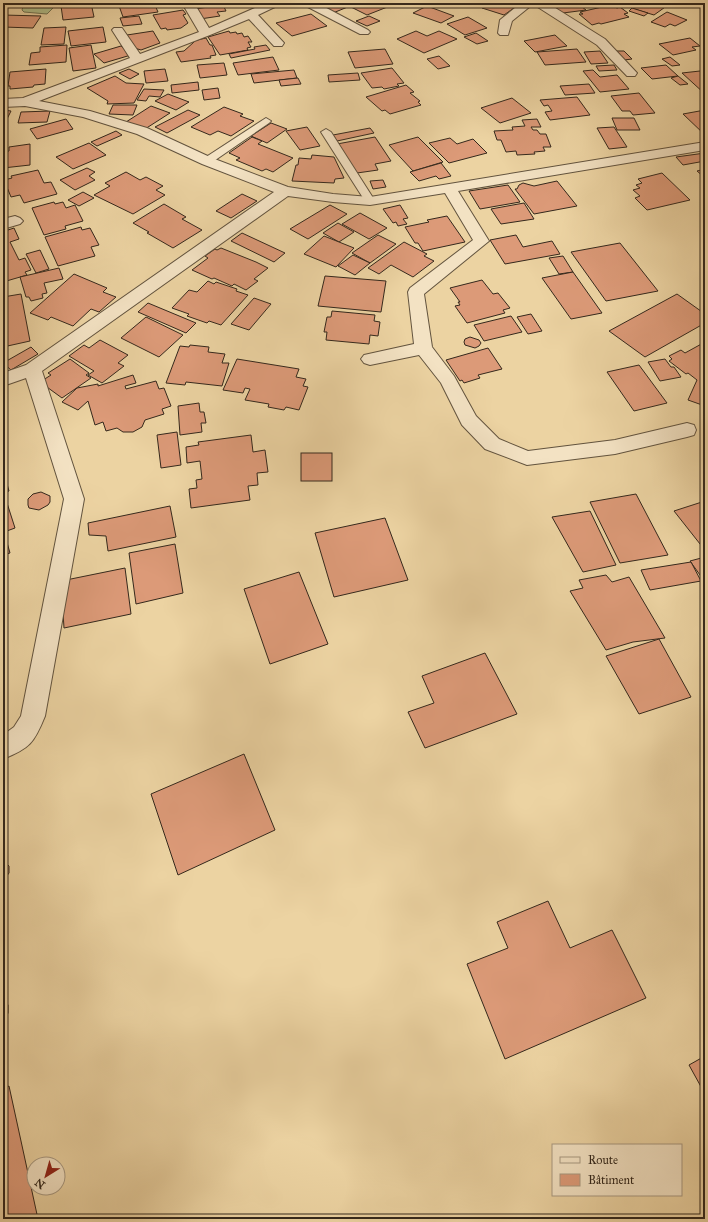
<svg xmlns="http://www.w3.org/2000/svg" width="708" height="1222" font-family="'IM FELL Great Primer',serif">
	<rect width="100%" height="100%" fill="#ecd3a2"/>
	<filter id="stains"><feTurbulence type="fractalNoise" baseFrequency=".005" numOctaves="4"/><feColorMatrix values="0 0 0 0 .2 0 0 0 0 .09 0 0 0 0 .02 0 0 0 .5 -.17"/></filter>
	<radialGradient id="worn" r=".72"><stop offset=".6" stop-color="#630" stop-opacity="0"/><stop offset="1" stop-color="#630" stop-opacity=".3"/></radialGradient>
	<path fill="#b1be8a" stroke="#727353" d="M24,3h59l-29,4 -7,7 -23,-2 -2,-2z"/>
	<g fill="#dc9a78" stroke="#34281c">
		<path d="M84,3h7l3,14 -31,3 -2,-14z"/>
		<path d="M118,3h36l4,9 -35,5z"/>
		<path d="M342,3h10l-5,2 3,1 -17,7 -7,-4z"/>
		<path d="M358,3h34l3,1 -28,11 -16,-8z"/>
		<path d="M490,3h31l-17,12 -22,-7z"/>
		<path d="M549,3h28l9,7 -23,3z"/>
		<path d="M638,3h25l5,2 -14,10 -23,-7z"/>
		<path d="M223,5l3,6 -9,1 3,4 -20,3 -6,-10z"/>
		<path d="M611,5l6,3 3,-1 8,6 -4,1 5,3 -28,7 -2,-1 -7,2 -13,-11h4l-3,-2z"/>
		<path d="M427,6l27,10 -13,7 -28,-10z"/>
		<path d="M632,8l16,5 -4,3 -15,-5z"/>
		<path d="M183,10l3,4 -3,1 5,8 -7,5 -14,2 -1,-2 -5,1 -8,-14z"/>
		<path d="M667,12l20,8 -12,6 -5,-2 -5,3 -14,-5z"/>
		<path d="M311,14l16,12 -35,10 -16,-13z"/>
		<path d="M3,15l38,1 -8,12 -30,-1z"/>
		<path d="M139,16l3,8 -19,2 -3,-8z"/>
		<path d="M369,16l11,5 -13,5 -11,-5z"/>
		<path d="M468,17l19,11 -22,7 -18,-11z"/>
		<path d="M66,27l-2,17 -23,1 3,-17z"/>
		<path d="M103,27l3,15 -35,4 -3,-15z"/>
		<path d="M153,31l7,12 -19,7 -10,-3 -4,-12z"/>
		<path d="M229,31l1,2 6,-1 1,2 5,-1 2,4 4,-1 4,6h-4l3,5 -4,1 1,2 -28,5 -12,-18z"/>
		<path d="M416,31l11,5 12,-5 18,8 -33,14 -27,-14z"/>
		<path d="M476,33l12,8 -11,3 -13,-7z"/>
		<path d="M555,35l12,11 -32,6 -11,-11z"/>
		<path d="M206,38l4,7h2l4,10 -6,1 1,2 -30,4 -5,-10 8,-1 10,-9 -1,-1z"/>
		<path d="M690,38l10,8 -8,1 4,3 -23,5 -14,-11z"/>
		<path d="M67,45l-1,17 -37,3 2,-12 9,-1v-5z"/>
		<path d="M91,45l5,23 -23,3 -4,-23z"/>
		<path d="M266,45l4,5 -39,8 -2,-4 26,-5 -1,-2z"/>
		<path d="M121,46l10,9 -27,8 -10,-9z"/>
		<path d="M385,49l8,15 -38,4 -7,-16z"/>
		<path d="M577,49l9,13 -41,3 -8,-13z"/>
		<path d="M600,51l8,12 -17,1 -7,-12z"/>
		<path d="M616,51h8l8,8 -8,1z"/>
		<path d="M439,56l11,10 -12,3 -11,-10z"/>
		<path d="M273,57l6,13 -41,5 -5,-12z"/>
		<path d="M670,57l10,8 -8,1 -10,-7z"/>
		<path d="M224,63l3,12 -27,3 -3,-13z"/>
		<path d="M614,65l3,5 -18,1 -3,-5z"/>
		<path d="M666,65l12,11 -26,3 -11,-11z"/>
		<path d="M392,68l12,15 -7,1 2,2 -15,3 -2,-2 -10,1 -11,-15z"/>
		<path d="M46,69l-1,15 -11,1 -1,2 -23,2v-3h-2l2,-14z"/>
		<path d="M129,69l10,5 -9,5 -11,-6z"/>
		<path d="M165,69l3,12 -22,2 -2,-12z"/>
		<path d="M294,70l3,8 -43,5 -3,-9z"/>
		<path d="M593,70l7,7 17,-2 12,14 -29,3 -17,-21z"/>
		<path d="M700,71h5v23l-23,-21z"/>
		<path d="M358,73l2,7 -31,2 -1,-7z"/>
		<path d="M115,76l11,7 18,1 -10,19 -27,1 1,-3 -21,-13z"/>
		<path d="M678,76l10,8 -8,1 -9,-7z"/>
		<path d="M298,78l3,6 -20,2 -2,-6z"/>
		<path d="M198,82l1,8 -27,3 -1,-8z"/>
		<path d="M589,84l6,9 -30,2 -5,-9z"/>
		<path d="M406,85l8,7 -4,1 10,8 -2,1 3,3 -31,9 -5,-4 -3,1 -16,-14z"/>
		<path d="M218,88l2,10 -16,2 -2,-10z"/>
		<path d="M144,89l20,1 -4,7 -11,-1 -3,5 -9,-1z"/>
		<path d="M639,93l16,20 -22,2 -3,-4h-8l-11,-15z"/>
		<path d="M168,94l21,8 -13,8 -21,-9z"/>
		<path d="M577,97l13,18 -40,5 -5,-8 7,-1 -4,-6 -4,1 -4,-6z"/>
		<path d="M512,98l19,15 -31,10 -19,-15z"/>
		<path d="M113,105h24l-4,10 -24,-1z"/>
		<path d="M151,106l19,7 -25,16 -19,-7z"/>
		<path d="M224,107l19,7 -3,2 14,5 -23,15 -13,-5 -8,4 -19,-8z"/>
		<path d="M3,110l8,1 -4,8h-4z"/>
		<path d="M188,110l12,5 -33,18 -12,-6z"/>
		<path d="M705,110v25l-22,-21z"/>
		<path d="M50,111l-3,11 -29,1 3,-11z"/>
		<path d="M612,118h22l6,12h-23z"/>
		<path d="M66,119l7,10 -36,10 -7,-10z"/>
		<path d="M537,119l4,8h-10l2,3h4l3,4h6l5,13h-8l2,4 -11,1 1,2 -18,1 -1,-4 -10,1 -5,-12h-4l-3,-9 19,-1 -1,-3 13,-1 -3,-6z"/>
		<path d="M271,123l16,6 -20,14 -16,-7z"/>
		<path d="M307,127l13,19 -20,4 -14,-19z"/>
		<path d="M614,127l13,20 -18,2 -12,-21z"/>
		<path d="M370,128l4,5 -37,8 -4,-6z"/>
		<path d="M116,131l6,4 -25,11 -6,-4z"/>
		<path d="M252,137l10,4 -4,3 35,14 -20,14 -7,-3 -4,2 -26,-11 4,-2 -11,-5z"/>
		<path d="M375,137l16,24 -16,3 3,6 -21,3 -3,-5h-2l-15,-24z"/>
		<path d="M418,137l25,25 -30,9 -24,-26z"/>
		<path d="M450,138l7,6 16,-5 14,14 -38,10 -20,-20z"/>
		<path d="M89,143l17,12 -33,14 -17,-12z"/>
		<path d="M30,144v21l-27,3v-16l6,-1v-4z"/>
		<path d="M705,153v8l-22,4 -7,-8z"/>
		<path d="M312,155l22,2 10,21 -9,1 -1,4 -42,-2 4,-16h2l1,-7 12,1z"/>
		<path d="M441,163l10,13 -12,3 -3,-3 -17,5 -9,-9z"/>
		<path d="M87,168l8,4 -6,4 6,4 -20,10 -15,-10z"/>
		<path d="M705,169v12l-4,-3 3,-1 -7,-6z"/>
		<path d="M38,170l6,13 7,-1 6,12 -33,9 -4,-8 -9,2 -7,-17 8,-2 -1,-2z"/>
		<path d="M126,172l14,8 6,-3 17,9 -7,4 9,5 -32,19 -39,-19 16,-9 -5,-3z"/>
		<path d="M662,173l28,27 -43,10 -12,-12 5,-2 -7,-6 7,-2 -4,-3 6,-2 -4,-4z"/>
		<path d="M383,180l3,7 -13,2 -3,-8z"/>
		<path d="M557,181l20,25 -43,8 -19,-25h2l2,-4 4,-2 11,3z"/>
		<path d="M508,185l12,17 -40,7 -11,-18z"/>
		<path d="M83,192l11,6 -15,8 -11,-6z"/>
		<path d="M242,194l15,7 -26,17 -15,-7z"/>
		<path d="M54,202l1,2 8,-2 3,6 9,-3 8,16 -18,5 1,3 -22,6 -12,-27z"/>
		<path d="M524,203l10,16 -33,5 -10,-15z"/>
		<path d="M164,204l22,13 -4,2 20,11 -29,18 -26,-15 2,-1 -16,-9z"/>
		<path d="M330,205l17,9 -39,25 -18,-10z"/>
		<path d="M400,205l8,13 -5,1 4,5 -9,2 -2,-4 -3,1 -10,-14z"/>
		<path d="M360,213l27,15 -18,11 -27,-15z"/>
		<path d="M447,216l18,26 -42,9 -5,-8h-3l-10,-16 24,-5 -2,-2z"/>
		<path d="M338,223l16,9 -15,10 -16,-9z"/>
		<path d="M81,227l1,3 8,-2 9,17 -8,2 4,9 -37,10 -13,-29z"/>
		<path d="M14,228l5,11 -9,3 9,18 6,-2 6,12 -6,2 2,3 -24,7v-53l2,2z"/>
		<path d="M242,233l43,20 -11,9 -43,-21z"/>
		<path d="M378,235l18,9 -26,19 -18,-10z"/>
		<path d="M516,235l7,12 29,-6 8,13 -55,10 -15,-24z"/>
		<path d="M324,236l30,12 -18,19 -32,-13z"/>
		<path d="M404,242l23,12 -3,2 10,5 -21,16 -22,-12 -12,9 -11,-6z"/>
		<path d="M620,243l38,48 -52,10 -35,-49z"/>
		<path d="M221,248l35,14 12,6 -14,11 4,2 -12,9 -12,-6 -2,2 -18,-8 -2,1 -20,-9 16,-12 -3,-2 10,-7 2,1z"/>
		<path d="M40,250l9,19 -13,4 -10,-19z"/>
		<path d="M353,255l17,8 -15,12 -17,-9z"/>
		<path d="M563,256l10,16 -14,2 -10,-16z"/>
		<path d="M59,268l4,11 -19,4 3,10 -5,1 1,4 -12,3 -2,-4h-3l-6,-20z"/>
		<path d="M573,272l29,41 -31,6 -29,-41z"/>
		<path d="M74,274l33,14 -4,4 13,5 -17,15 -8,-3 -18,17 -22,-9 -3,3 -18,-7z"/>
		<path d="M325,276l61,5 -5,31 -63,-6z"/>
		<path d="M482,280l11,14 5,-1 12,15 -7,2 2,3 -38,10 -12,-17 5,-1 -2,-3h2l-10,-14z"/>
		<path d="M208,281l6,3 2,-2 21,7 -1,2 12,4 -27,30 -12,-4 -2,2 -20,-7 2,-2 -17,-6 17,-18 8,2z"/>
		<path d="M21,294l9,47 -27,6v-50z"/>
		<path d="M677,294l28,20v9l-60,34 -36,-26z"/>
		<path d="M254,298l17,6 -22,26 -18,-6z"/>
		<path d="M148,303l48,20 -10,10 -48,-21z"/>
		<path d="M332,311l43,4 -1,6 6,1 -2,14 -8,-1 -1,9 -43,-4 1,-8h-3l3,-15h4z"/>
		<path d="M531,314l11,17 -14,3 -11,-17z"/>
		<path d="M511,316l11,16 -38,9 -10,-16z"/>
		<path d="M146,317l37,18 -24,22 -38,-19z"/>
		<path d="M470,337l9,3 2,3 -2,3 -4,2 -10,-3 -1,-3 1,-3z"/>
		<path d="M100,340l28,15 -10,8 6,3 -22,17 -14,-8 6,-4 -25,-15 15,-11 5,3z"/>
		<path d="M705,342v64l-17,-6 9,-20 -9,-7 -2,1 -17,-13 3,-2 -3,-3 12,-6 4,3z"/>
		<path d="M190,345l19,2 -1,5 17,2 -3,9h7l-7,23 -36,-4 -1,3 -19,-2 14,-37 9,1z"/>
		<path d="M31,347l7,7 -27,16 -8,-7z"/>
		<path d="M488,348l14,21 -24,6 2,3 -16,5 -2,-3 -2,1 -14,-21z"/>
		<path d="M70,359l19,14 -3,2 5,3 -29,20 -22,-16 11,-7 -3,-2z"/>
		<path d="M237,359l62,10 -3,8 10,2 -3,7 5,1 -9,23 -13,-3 -2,3 -16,-3 1,-3 -24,-4 5,-11 -5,-1 -2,5 -20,-3z"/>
		<path d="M665,359l6,8h3l7,10 -21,4 -12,-19z"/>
		<path d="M639,365l28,38 -33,8 -27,-39z"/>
		<path d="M133,375l3,8 -11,3 1,3 30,-8 3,8 5,-1 7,18 -9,3 2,5 -19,6 -3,7 -9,5h-10l-6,-4 -11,3 -3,-9 -8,3 -7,-24 -10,9 -16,-8 15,-14 21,-4v2z"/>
		<path d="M199,403l1,9h4l2,11h-5l1,9 -22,3 -2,-29z"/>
		<path d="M177,432l4,33 -20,3 -4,-33z"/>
		<path d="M251,435l2,17 12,-2 3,22 -11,1 1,12 -10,1 2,14 -59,8 -2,-19 8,-1 -1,-8 6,-1 -2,-18 -13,2 -1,-16 13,-2 -1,-3z"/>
		<rect x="301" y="453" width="31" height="28"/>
		<path d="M3,470l6,21 -6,2z"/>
		<path d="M41,492l9,4v6l-2,3 -9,5 -10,-2 -1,-3v-6l5,-5z"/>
		<path d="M636,494l32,61 -48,8 -30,-61z"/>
		<path d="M705,501v48h-1l-30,-38z"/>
		<path d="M7,503l8,25 -11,4 6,21 -7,2v-51z"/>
		<path d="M170,506l6,31 -68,14 -2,-15 -17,-1 -1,-12z"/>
		<path d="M590,511l26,54 -33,7 -31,-55z"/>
		<path d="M385,518l23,62 -74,17 -19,-64z"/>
		<path d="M175,544l8,49 -47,11 -7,-51z"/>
		<path d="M705,557v25l-15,-21z"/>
		<path d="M691,562l10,19 -51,9 -9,-20z"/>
		<path d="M125,568l6,46 -67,14 -3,-47z"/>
		<path d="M299,572l29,72 -58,20 -26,-75z"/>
		<path d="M606,575l6,7 17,-5 36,61 -32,4 -27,8 -36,-59 13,-3 -4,-8z"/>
		<path d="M3,580l4,31 -4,1z"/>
		<path d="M659,639l32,58 -52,17 -33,-58z"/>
		<path d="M485,653l32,61 -92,34 -17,-36 26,-9 -12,-27z"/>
		<path d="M244,754l31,76 -97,45 -27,-81z"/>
		<path d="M3,860l6,6v7l-6,8z"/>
		<path d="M548,901l22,47 42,-18 34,68 -141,61 -38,-95 41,-16 -11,-26z"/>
		<path d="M3,998l5,7v8l-5,10z"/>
		<path d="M705,1056v38l-16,-29z"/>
		<path d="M9,1086l29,133h-35v-130z"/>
	</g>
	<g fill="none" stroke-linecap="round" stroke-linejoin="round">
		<g stroke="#62533e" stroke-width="2">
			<g id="lane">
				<path d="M266,118l5,3 -2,2 -58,40h-8l-1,-2 1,-2z"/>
				<path d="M326,129l5,3 44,69 -1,2h-8l-1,-2 -44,-69z"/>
			</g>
		</g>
		<g stroke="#62533e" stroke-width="2">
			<g id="street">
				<path d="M182,3h12l15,25 57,-25h15l-2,2 -21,10 26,28 -2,3h-8l-25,-27 -39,16 -171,66 51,10 57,17 65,30 76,29 45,7 37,3 335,-55v8l-247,41 31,50 -65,53 8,53 22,29 22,40 23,23 29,12 87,-11 72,-17 7,2 2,5 -2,5 -7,2 -72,17 -88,11 -42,-16 -23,-24 -21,-42 -22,-28 -49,10 -6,-2 -3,-4 3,-4 50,-11 -6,-52 2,-4 63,-48 -28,-47 -75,12 -37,-3 -45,-6 -246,175 42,128 -39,217c-11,27 -15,32 -42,43v-24l11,-8 7,-11 43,-217 -38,-121 -23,8v-13l23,-8 248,-173 -72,-28 -65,-30 -54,-17 -58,-11 -22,1v-8l20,-1 107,-40 -18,-28 2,-2h8l18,26 59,-22z"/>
				<path d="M302,3h15l51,27 2,2 -2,2h-8l-56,-29z"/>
				<path d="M521,3l28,1 56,35 32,34 -2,3h-8l-30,-31 -64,-41 -21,17 -4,14h-8l-2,-2 2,-13z"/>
				<path d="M15,216l5,2 3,3 -3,3 -17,5v-10z"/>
			</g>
		</g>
		<use href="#lane" fill="#f3e2c3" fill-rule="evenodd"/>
		<use href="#street" fill="#f3e2c3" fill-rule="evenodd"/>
	</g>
	<rect width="708" height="1222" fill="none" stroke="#ecd3a2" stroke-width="16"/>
	<rect x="4" y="4" width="700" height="1214" fill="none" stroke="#34281c" stroke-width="2"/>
	<rect x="8" y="8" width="692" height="1206" fill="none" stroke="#34281c"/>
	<rect x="552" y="1144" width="130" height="52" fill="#f3e2c3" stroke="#a79880"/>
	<rect x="560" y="1157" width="20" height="6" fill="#f3e2c3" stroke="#a79880"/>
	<text x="588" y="1164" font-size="12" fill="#34281c">Route</text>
	<rect x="560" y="1174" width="20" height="12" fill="#dc9a78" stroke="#a79880"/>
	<text x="588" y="1184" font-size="12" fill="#34281c">Bâtiment</text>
	<g transform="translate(46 1176) rotate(217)"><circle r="19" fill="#f3e2c3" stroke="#a79880"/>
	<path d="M0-3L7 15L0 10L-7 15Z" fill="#8f2418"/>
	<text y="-6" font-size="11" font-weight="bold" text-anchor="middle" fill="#34281c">N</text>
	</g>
	<rect width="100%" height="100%" filter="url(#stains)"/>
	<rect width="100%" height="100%" fill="url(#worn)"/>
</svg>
